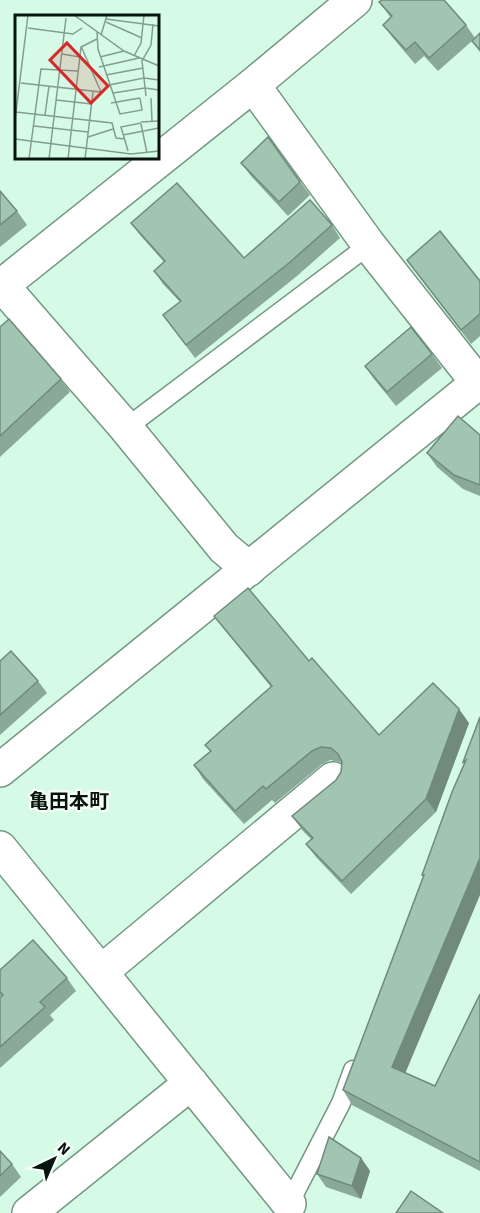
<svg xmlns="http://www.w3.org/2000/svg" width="480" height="1213" font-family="'Source Sans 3','Noto Sans JP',sans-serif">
	<rect width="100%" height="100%" fill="#d5fae5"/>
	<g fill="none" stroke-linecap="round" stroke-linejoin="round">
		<g stroke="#749683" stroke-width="21">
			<g id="service">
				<path d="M126,428l243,-183"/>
				<path d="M289,1204l52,-101 12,-33"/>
			</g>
		</g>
		<g stroke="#749683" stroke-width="36">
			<g id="minor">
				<path d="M253,85l116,160 109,138"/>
				<path d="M0,283l126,145 98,120 25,21"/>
				<path d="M0,287l253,-202 102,-85"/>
				<path d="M0,770l480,-389"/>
				<path d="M0,848l289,356"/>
				<path d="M101,972l232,-193"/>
				<path d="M29,1213l162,-130"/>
			</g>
		</g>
		<use href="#service" stroke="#fff" stroke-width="18"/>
		<use href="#minor" stroke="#fff" stroke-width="33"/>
	</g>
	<g fill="#8aa998">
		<path d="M379,2l87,23 9,13 5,-5v19l-8,-11 -34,30 -14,-15 -9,8 -22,-26 -10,-13 8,-7z"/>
		<path d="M268,137l42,58 -22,21 -37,-40 -10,-13z"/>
		<path d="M0,191l17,20 10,14 -27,22z"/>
		<path d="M131,223l113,35 88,-33 8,13 -43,38 -102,82 -32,-43 17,-13 -17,-18 -9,-13 10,-9 -24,-27z"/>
		<path d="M407,260l73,21v55l-9,8z"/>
		<path d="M0,327l61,52 9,13 -70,65z"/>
		<path d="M432,354l10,14 -46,38 -22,-27 -9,-13z"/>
		<path d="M480,435v61l-17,-7 -26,-22 -10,-14z"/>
		<path d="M214,616l95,45 70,74 90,-12 -33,89 -85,82 -35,-37 -10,-13 5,-5 -9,-9 -10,-14 44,-36 5,-8 1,-9 -2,-1 -10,-2 -9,5 -46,38 -3,-3 -28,24 -41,-45 -9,-14 16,-14 -5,-6 66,-58 -47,-58z"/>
		<path d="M0,661l38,20 9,12 -47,42z"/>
		<path d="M480,717l-75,356 30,13 45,-92v177l-128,-66 -9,-15 80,-214 -1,-1 42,-111 -1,-2z"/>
		<path d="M0,970l67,8 9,13 -26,24 4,5 -54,48v-70l1,-1 -1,-2z"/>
		<path d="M0,1151l12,13 9,13 -21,20z"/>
		<path d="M361,1158l9,13 -9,28 -35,-12 -9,-13z"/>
	</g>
	<g fill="#718a7c">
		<path d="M459,709l10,14 -33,89 -10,-13z"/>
		<path d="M480,858v37l-78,186 -10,-14z"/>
		<path d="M361,1158l9,13 -9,28 -9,-13z"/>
	</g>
	<g fill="#a1c5b1" stroke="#718a7c" stroke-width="1.5">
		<path d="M382,0h62l22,25 -37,33 -14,-16 -9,8 -23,-25 9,-9 -13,-14z"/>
		<path d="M480,33v17l-8,-9z"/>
		<path d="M268,137l32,45 -21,20 -38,-39z"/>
		<path d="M177,183l67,75 66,-58 22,25 -43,38 -103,82 -23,-30 18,-14 -27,-30 11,-10 -34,-38z"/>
		<path d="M0,191l17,20 -17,14z"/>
		<path d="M440,231l40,50v33l-19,16 -54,-70z"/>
		<path d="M9,319l52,60 -61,57v-109z"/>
		<path d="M411,327l21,27 -45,38 -22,-26z"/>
		<path d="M458,416l22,19v50l-26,-10 -27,-22z"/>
		<path d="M248,588l61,73 3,-3 67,77 54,-52 26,26 -33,90 -84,82 -36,-37 7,-6 -21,-22 44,-36 5,-8 1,-10 -4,-8 -7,-6 -10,-1 -9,4 -46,38 -3,-3 -28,25 -41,-46 17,-14 -6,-6 67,-59 -58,-70z"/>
		<path d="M11,651l27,30 -38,34v-54z"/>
		<path d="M480,717v141l-88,209 43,19 45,-92v168l-137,-72 81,-215h-2l30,-83 14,-32 -3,2z"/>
		<path d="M33,940l34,38 -27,24 5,5 -45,40v-49l3,-3 -3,-3v-22z"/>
		<path d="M329,1137l32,21 -9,28 -35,-12z"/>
		<path d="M0,1151l12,13 -12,12z"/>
		<path d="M411,1191l32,22h-47z"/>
	</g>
	<g text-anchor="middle" stroke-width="4.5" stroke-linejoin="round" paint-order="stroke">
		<g font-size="20" font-weight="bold" fill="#08150e" stroke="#f8fffb">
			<text x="69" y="808">亀田本町</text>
		</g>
	</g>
	<g transform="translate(15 15)">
		<rect width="144" height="144" fill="#d5fae5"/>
		<path fill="none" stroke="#839e8f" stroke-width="1.5" d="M59,0l50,36 35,15M91,4l53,7M91,7l36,16M13,13l45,6 9,-6M82,17l1,17 22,65 22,-4 -2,-12M86,20l6,-20M47,39l18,3M119,41l7,-13 3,-28M85,42l24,-6M84,52l40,-9M91,60l37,-7M6,68l80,9 -20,-46M94,70l35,-7 15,2M98,78l32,-5 14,2M131,81l-4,-35 9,-16 2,-21M136,83l1,23M41,85l36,4M96,88l29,-5M1,97l96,11 4,15 9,1M30,100l4,-29M0,105l13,-105M126,107l18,-1M126,109l6,29M19,111l54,6M108,120l36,-7M73,122l25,-8M0,124l116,15 28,-3M113,136l-7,-24 20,-4M14,144l12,-90 37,2M34,144l17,-141M53,144l13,-112 16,-8M70,144l8,-67"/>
		<path fill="#d62828" fill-opacity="0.15" stroke="#d62828" stroke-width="3" d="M52,28l41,43 -17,17 -41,-43z"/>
		<rect width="144" height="144" fill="none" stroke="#08150e" stroke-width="3"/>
	</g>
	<g transform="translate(54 1159) rotate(44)" stroke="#f8fffb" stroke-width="4.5" paint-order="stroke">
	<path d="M0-4.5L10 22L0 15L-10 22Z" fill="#08150e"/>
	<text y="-9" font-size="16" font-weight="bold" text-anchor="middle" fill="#08150e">N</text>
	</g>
</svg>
